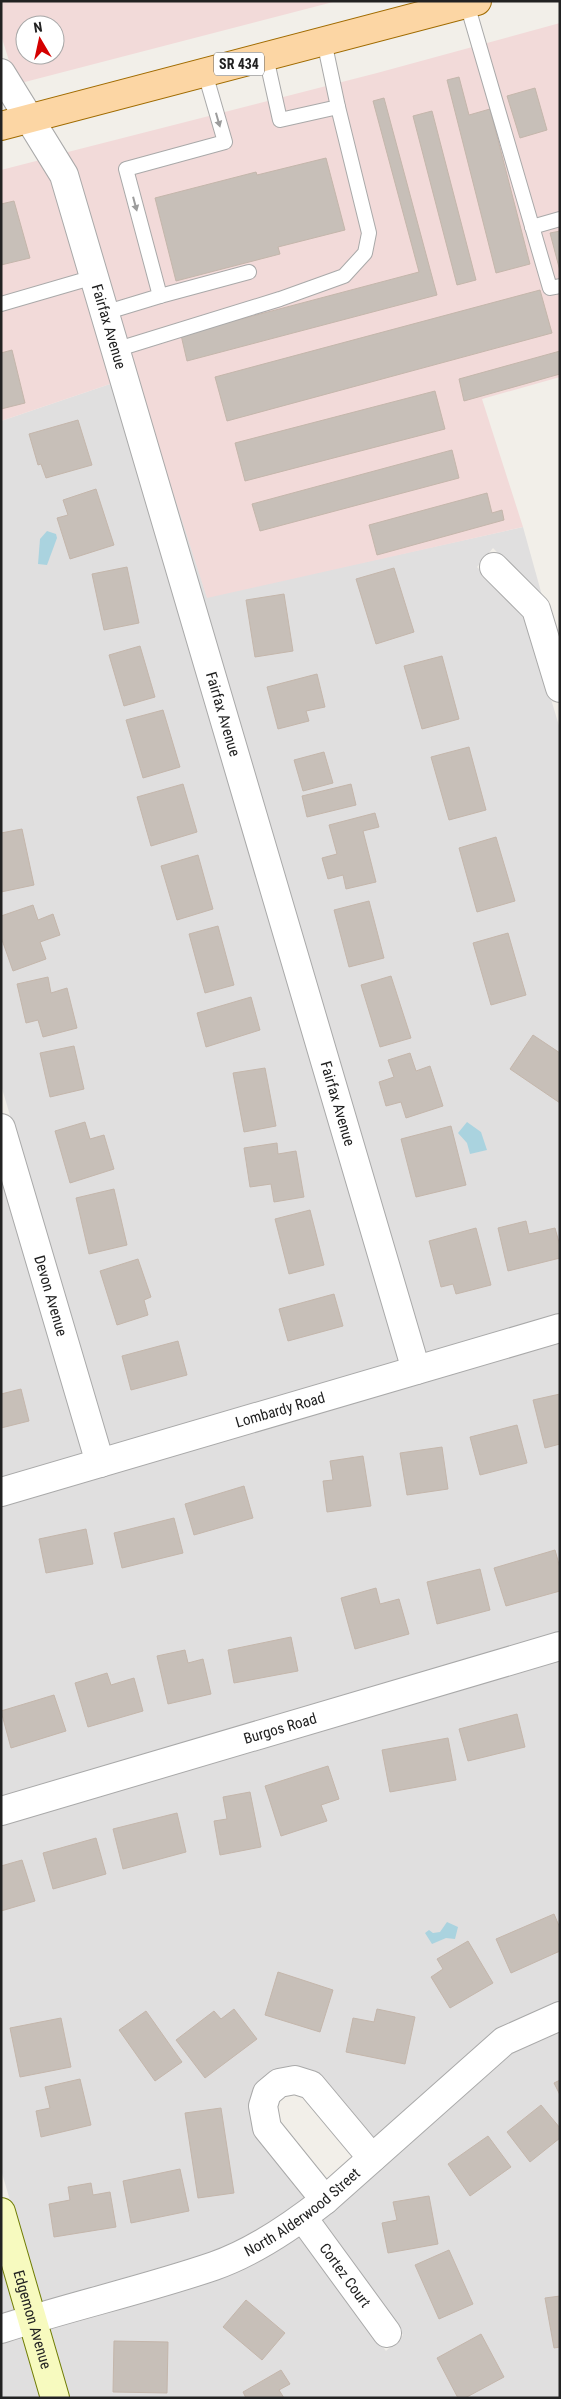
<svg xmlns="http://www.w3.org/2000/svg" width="561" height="2399" font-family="'Roboto Condensed',sans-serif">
	<rect width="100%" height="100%" fill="#f2efe9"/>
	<g fill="#e0dfdf">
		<path d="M137,376l70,221 316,-70 20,72 -50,-51 -16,19 49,49 34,113v585l-137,39z"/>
		<path d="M113,383l288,977 -293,86 -107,-361v-664z"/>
		<path d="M1,1170l84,283 -84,25z"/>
		<path d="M560,1342v290l-559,165v-291z"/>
		<path d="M560,1660v342l-63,29 -124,109 -80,-73 -21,5 -12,10 47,115 -44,30 -52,26 -171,49 -39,-132v-345z"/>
		<path d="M560,2030v368h-492l-20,-70 252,-93 86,116 17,-16 -83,-115 5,-2 186,-165z"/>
		<path d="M1,2255l16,55 -16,5z"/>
		<path d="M25,2335l18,63h-42v-55z"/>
	</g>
	<g fill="#f2dad9" fill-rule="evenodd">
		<path d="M1,1h336l-316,82 -11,-19 -9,-29zM25,25h30v30h-30z"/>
		<path d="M560,23v354l-78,22 41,128 -316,71 -143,-445 313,-80z"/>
		<path d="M40,160l13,21 60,202 -112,38v-251z"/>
	</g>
	<g fill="#aad3df">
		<path d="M47,531l9,3 1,4 -10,27 -9,-1 2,-25z"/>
		<path d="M467,1122l14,10 6,18 -17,4 -3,-11 -9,-10z"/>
		<path d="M447,1922l11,5 -3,12 -9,-1 -14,6 -7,-11 4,-3 4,3 7,-1z"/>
	</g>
	<g fill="#c7bfb8" stroke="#c4b6ab">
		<path d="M459,77l10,38 21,-6 40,155 -34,9 -49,-193z"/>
		<path d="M535,88l12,42 -27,8 -13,-42z"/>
		<path d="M384,98l53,197 -250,66 -6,-26 238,-63 -46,-171z"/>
		<path d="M432,111l44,169 -19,5 -44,-169z"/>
		<path d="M326,158l19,72 -67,17 2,7 -104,27 -21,-83 101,-26 1,3z"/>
		<path d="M14,201l16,57 -29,7v-61z"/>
		<path d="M560,231v40l-10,-38z"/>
		<path d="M540,290l12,43 -325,88 -12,-44z"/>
		<path d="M12,350l13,53 -24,6v-56z"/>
		<path d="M560,351v23l-96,27 -5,-22z"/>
		<path d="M435,391l10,38 -200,52 -10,-38z"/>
		<path d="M78,420l14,45 -46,13 -5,-14 -3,1 -9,-31z"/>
		<path d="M452,450l7,28 -199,53 -8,-27z"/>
		<path d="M96,489l18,56 -44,14 -13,-41 11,-3 -5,-15z"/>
		<path d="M487,493l5,20 10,-3 2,10 -127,35 -8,-30z"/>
		<path d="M127,567l12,56 -35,7 -12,-56z"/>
		<path d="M394,568l20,64 -38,12 -20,-65z"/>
		<path d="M284,594l9,57 -38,6 -9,-57z"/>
		<path d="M140,646l15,51 -31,9 -15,-51z"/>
		<path d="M442,656l17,63 -37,10 -18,-63z"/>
		<path d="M317,674l8,33 -19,4 3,10 -31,8 -11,-42z"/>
		<path d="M163,710l17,57 -37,11 -17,-58z"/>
		<path d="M469,747l17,63 -37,10 -18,-63z"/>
		<path d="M324,752l9,31 -30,8 -9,-31z"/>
		<path d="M183,784l14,48 -46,14 -14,-49z"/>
		<path d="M351,784l5,21 -49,12 -5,-21z"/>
		<path d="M375,813l4,14 -16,4 13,51 -30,7 -3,-14 -15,4 -6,-21 15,-4 -8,-29z"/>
		<path d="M22,829l12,56 -33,7v-59z"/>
		<path d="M496,837l19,64 -38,11 -18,-64z"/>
		<path d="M198,855l15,54 -36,11 -16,-54z"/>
		<path d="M369,901l15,57 -35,9 -15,-57z"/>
		<path d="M33,905l5,15 15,-6 7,21 -20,7 6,17 -33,12 -12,-34v-21z"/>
		<path d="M218,926l16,59 -29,8 -16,-59z"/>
		<path d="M508,933l18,62 -35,10 -18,-62z"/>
		<path d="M391,976l20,62 -31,9 -19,-62z"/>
		<path d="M48,977l3,16 16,-5 10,40 -34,9 -5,-17 -12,3 -9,-39z"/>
		<path d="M251,997l9,33 -54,17 -9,-34z"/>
		<path d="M533,1035l27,18v50l-50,-34z"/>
		<path d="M74,1046l10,43 -34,8 -10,-44z"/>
		<path d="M410,1053l6,18 14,-5 13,40 -37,12 -5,-16 -15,4 -7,-24 15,-5 -6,-17z"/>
		<path d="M265,1068l11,58 -32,6 -11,-59z"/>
		<path d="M85,1122l5,17 14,-4 10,34 -44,14 -15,-52z"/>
		<path d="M451,1126l15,59 -50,12 -15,-58z"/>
		<path d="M277,1143l1,11 18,-3 8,46 -30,5 -3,-18 -21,3 -6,-39z"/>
		<path d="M114,1189l13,56 -38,9 -13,-56z"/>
		<path d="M310,1210l14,55 -35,9 -14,-55z"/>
		<path d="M526,1221l3,13 26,-6 5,18v12l-52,13 -10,-43z"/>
		<path d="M476,1228l15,57 -35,9 -3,-10 -12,3 -12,-46z"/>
		<path d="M138,1259l13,38 -7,3 4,15 -31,10 -17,-54z"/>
		<path d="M334,1294l9,32 -55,15 -9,-32z"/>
		<path d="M178,1341l9,34 -56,15 -9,-34z"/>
		<path d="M21,1389l8,32 -28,7v-34z"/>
		<path d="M560,1394v50l-15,4 -12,-48z"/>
		<path d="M517,1425l10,38 -47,12 -10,-38z"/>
		<path d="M442,1447l6,42 -41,6 -7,-42z"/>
		<path d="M363,1456l8,50 -44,6 -4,-31 10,-1 -3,-19z"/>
		<path d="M244,1486l9,32 -59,17 -9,-31z"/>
		<path d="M174,1518l9,35 -61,15 -8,-35z"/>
		<path d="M86,1529l7,35 -47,9 -7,-34z"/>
		<path d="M555,1550l5,18v23l-54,15 -12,-38z"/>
		<path d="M480,1569l10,41 -53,14 -10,-42z"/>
		<path d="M376,1588l4,16 19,-5 10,35 -54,15 -14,-51z"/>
		<path d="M291,1637l7,34 -64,12 -6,-33z"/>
		<path d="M185,1650l3,13 15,-4 8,35 -43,10 -11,-48z"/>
		<path d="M107,1673l4,12 23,-7 9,33 -55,16 -13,-44z"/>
		<path d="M54,1695l12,36 -55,17 -10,-37z"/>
		<path d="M517,1714l8,33 -57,14 -9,-32z"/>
		<path d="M448,1738l8,42 -66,12 -8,-42z"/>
		<path d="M328,1766l11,33 -18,6 6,16 -46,15 -16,-50z"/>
		<path d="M250,1792l11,55 -41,8 -6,-34 13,-2 -4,-22z"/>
		<path d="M177,1813l9,39 -63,17 -10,-40z"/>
		<path d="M96,1838l10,36 -53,15 -10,-36z"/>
		<path d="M22,1860l13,41 -34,10v-45z"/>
		<path d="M554,1914l6,14v23l-49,22 -15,-34z"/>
		<path d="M468,1941l25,42 -43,25 -19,-31 12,-8 -6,-10z"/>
		<path d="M278,1972l55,18 -13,42 -55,-17z"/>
		<path d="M234,2009l23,30 -52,39 -29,-38 38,-29 7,8z"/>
		<path d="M377,2009l38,8 -10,47 -59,-12 7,-34 21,4z"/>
		<path d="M146,2011l36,51 -27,19 -36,-51z"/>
		<path d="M61,2018l10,49 -51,10 -10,-49z"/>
		<path d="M80,2079l11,46 -50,12 -5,-26 14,-3 -5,-21z"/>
		<path d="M560,2080v15l-6,-12z"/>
		<path d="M541,2105l19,23v10l-30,24 -23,-30z"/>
		<path d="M221,2108l13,85 -36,5 -13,-85z"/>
		<path d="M488,2136l23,31 -41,29 -22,-32z"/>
		<path d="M180,2169l9,42 -58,12 -8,-42z"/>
		<path d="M91,2183l2,12 17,-3 6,35 -62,10 -5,-33 21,-4 -2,-13z"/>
		<path d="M429,2196l9,48 -50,9 -6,-30 15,-3 -4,-18z"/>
		<path d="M449,2250l24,54 -34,15 -24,-54z"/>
		<path d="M560,2296v51l-6,1 -9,-50z"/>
		<path d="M246,2300l39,33 -23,27 -39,-33z"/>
		<path d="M481,2334l23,43 -39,21h-7l-21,-40z"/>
		<path d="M114,2341l54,1 -1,51 -54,-1z"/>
		<path d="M281,2370l9,14 -11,6 5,8h-38l-3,-6z"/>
	</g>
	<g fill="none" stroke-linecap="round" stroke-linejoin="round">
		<g stroke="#a9a9a9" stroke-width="16">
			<g id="lane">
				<path d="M467,4l83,284 10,-2"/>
				<path d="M266,57l14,63 58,-13 -14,-66"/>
				<path d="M532,227l28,-8"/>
				<path d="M160,296l89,-24"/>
				<path d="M1,304l93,-27"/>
				<path d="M104,313l56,-17 -34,-127 99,-27 -20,-69"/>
				<path d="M115,350l165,-51 64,-23 21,-23 4,-20 -31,-126"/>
			</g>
		</g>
		<g stroke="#a9a9a9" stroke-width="30">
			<g id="street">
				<path id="s1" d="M1,73l63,102 352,1195"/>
				<path d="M494,567l42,42 24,79"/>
				<path id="s2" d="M1,1128l99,335"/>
				<path id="s3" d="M1,1492l559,-164"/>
				<path id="s4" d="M1,1811l559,-165"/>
				<path d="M325,2200l-58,-72 -4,-22 4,-13 12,-10 16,-3 16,5 61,73"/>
				<path id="s5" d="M303,2218l84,115"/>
				<path id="s6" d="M1,2329c70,-23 143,-39 213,-63 40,-14 78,-40 111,-66l179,-159 56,-25"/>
			</g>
		</g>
		<g stroke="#707d05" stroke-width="30">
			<g id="secondary">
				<path id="s7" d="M1,2212l54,186"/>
			</g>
		</g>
		<g stroke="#a06b00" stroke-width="30">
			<path id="primary" d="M1,126l476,-125"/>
		</g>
		<use href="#lane" stroke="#fff" stroke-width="14"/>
		<use href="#street" stroke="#fff" stroke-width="28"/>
		<use href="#secondary" stroke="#f7fabf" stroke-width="28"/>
		<use href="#primary" stroke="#fcd6a4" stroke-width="28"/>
	</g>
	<defs><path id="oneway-solid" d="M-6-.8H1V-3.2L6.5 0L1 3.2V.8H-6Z" transform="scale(1.25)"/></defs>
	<g fill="#9c9c9c">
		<use href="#oneway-solid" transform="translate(218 120) rotate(74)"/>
		<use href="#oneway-solid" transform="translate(135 204) rotate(75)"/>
	</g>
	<g text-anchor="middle" stroke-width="5" stroke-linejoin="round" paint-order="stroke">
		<rect fill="#fff" stroke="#646464" stroke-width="1" x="214" y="52.5" width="50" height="23" rx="4"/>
		<g font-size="14" font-weight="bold" fill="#222">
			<text x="239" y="69">SR 434</text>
		</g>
		<g font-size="15" fill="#222" stroke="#fff">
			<text dy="5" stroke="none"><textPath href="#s1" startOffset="278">Fairfax Avenue</textPath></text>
			<text dy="5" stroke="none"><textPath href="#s1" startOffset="682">Fairfax Avenue</textPath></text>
			<text dy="5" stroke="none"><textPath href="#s1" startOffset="1088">Fairfax Avenue</textPath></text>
			<text dy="5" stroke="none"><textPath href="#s2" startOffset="175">Devon Avenue</textPath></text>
			<text dy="5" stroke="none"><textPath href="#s3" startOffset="291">Lombardy Road</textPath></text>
			<text dy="5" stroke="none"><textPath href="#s4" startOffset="291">Burgos Road</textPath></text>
			<text dy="5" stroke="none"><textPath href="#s6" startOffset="326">North Alderwood Street</textPath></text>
			<text dy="5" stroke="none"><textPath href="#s5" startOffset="71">Cortez Court</textPath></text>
			<text dy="5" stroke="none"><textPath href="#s7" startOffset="112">Edgemon Avenue</textPath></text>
		</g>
	</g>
	<rect width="561" height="2399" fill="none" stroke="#222222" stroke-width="5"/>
	<g transform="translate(40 40) rotate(351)"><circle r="24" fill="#ffffff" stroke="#a7a7a7"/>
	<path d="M0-4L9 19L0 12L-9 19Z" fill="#d40000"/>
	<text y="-8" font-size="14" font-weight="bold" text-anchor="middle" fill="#222222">N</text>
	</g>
</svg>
